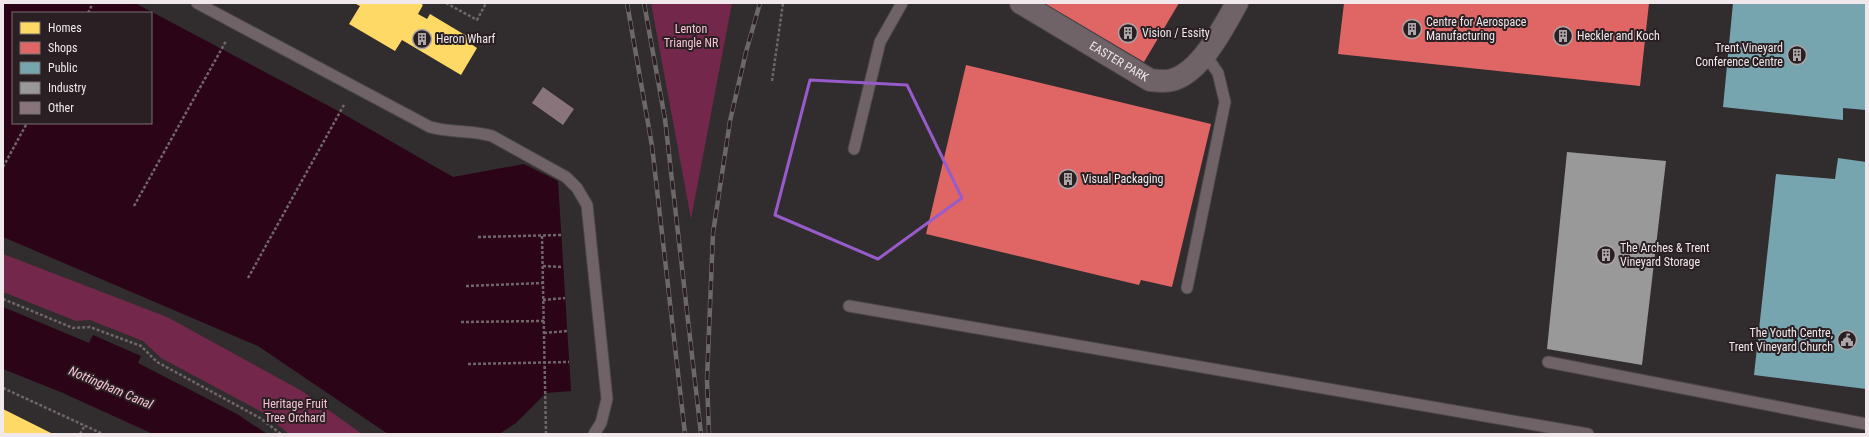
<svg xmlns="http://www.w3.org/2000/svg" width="1869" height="437" font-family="'Roboto Condensed',sans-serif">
	<rect width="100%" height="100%" fill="#312c2e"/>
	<g fill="#73284b">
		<path d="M651,3h81l-41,216z"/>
		<path d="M3,254l164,63 135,74 60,43h-73l-27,-22 -101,-54 -18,-17 -53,-21 -14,1 -73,-29z"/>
	</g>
	<g fill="#2c0417" fill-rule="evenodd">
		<path d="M3,3h132l205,109 113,65 71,-13 34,17 13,210 -25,2 -30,30 -17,11h-111l-130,-88 -255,-109zM13,13h138v110h-138z"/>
		<path d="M3,307l86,36 4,-8 48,21 -3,7 99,51 30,20h-114l-90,-41 -60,-24z"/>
	</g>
	<g fill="#ffd966">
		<path d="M354,3h66l3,2 -5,9 9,5 3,-5 40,24 -2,4 9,6 -16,27 -59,-35 -7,11 -46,-27 11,-18z"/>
		<path d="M3,409l50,25h-50z"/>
	</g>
	<g fill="#e06666">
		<path d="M1044,3h135l-35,59z"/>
		<path d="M1344,3h305l-9,83 -302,-32z"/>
		<path d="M966,65l245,59 -39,163 -31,-7 -2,5 -213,-51z"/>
	</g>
	<g fill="#76a5af">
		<path d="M1733,3h133v107l-23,-2v12l-120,-13z"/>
		<path d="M1838,158l28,4v227l-112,-14 22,-201 59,5z"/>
	</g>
	<path fill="#999" d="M1567,152l99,9 -24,204 -95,-16z"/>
	<path fill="#89747c" d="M543,87l31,22 -11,16 -31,-22z"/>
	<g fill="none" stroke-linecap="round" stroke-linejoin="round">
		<g stroke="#4b4748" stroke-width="13">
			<g id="service">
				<path d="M197,3l233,124c21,6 42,3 62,9l74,41 11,11 10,17 20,194 -6,24 -7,11"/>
				<path d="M854,149l26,-107 22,-39"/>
				<path d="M1187,288l38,-186 -7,-29 -13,-19"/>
				<path d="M849,306l739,128"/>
				<path d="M1548,362l318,62"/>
			</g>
		</g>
		<g stroke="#4b4748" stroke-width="24">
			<g id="minor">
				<path id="s1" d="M1021,3l129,77c8,1 15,2 22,0 29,-8 51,-52 65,-77"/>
			</g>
		</g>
		<g stroke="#6f666a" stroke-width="2.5" stroke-dasharray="3 2" stroke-linecap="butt">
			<path d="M446,3l31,17 9,-17"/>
			<path d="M88,13l5,-10"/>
			<path d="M772,81l11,-78"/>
			<path d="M3,167l24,-44"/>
			<path d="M134,206l92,-165"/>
			<path d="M542,236l4,198"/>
			<path d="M478,237l83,-2"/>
			<path d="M543,266l20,1"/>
			<path d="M248,278l97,-175"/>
			<path d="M466,286l77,-3"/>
			<path d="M3,299l70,29 17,-1 51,19 16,16 103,56 21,16"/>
			<path d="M543,300l22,-2"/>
			<path d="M461,322l83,-1"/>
			<path d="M544,333l23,-2"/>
			<path d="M468,364l101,-2"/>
			<path d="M3,388l100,46"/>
			<path d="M80,434l5,-9"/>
		</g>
		<use href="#service" stroke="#6f6368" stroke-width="11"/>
		<use href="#minor" stroke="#6f6368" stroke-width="22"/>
		<g stroke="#6e676a" stroke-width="4.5">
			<g id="rail">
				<path d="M627,3l25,143 33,288"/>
				<path d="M644,3l21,116 36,315"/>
				<path d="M709,434l-2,-54 6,-147 17,-112 16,-69 14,-49"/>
			</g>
		</g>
		<use href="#rail" stroke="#2a2023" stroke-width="3" stroke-dasharray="9" stroke-linecap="butt"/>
	</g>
	<path fill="none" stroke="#985bca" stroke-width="3" stroke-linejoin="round" d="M810,80l97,5 55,113 -84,61 -103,-44z"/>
	<defs>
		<g id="building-ring" transform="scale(1)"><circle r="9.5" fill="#2a2023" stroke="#ada6a9" stroke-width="1.5"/><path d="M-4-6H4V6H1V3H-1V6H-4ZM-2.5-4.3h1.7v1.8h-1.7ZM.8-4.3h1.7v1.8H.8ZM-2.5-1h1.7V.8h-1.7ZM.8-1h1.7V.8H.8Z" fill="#ada6a9"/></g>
		<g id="civic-ring" transform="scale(1)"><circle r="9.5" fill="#2a2023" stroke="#ada6a9" stroke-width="1.5"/><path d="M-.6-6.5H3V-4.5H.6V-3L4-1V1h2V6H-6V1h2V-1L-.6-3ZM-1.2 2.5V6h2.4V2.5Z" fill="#ada6a9"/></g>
	</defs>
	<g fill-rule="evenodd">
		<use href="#building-ring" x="1412" y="29"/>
		<use href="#building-ring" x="1128" y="33"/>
		<use href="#building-ring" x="1563" y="36"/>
		<use href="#building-ring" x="422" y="39"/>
		<use href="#building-ring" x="1797" y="55"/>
		<use href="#building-ring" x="1068" y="179"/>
		<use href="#building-ring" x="1606" y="255"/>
		<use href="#civic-ring" x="1847" y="340"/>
	</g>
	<g text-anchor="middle" stroke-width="4" stroke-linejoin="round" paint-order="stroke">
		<g font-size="12" fill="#f0e8eb" stroke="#2a2023" text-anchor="start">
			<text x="1426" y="26">Centre for Aerospace<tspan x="1426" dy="14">Manufacturing</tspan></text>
			<text x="1142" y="37">Vision / Essity</text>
			<text x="1577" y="40">Heckler and Koch</text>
			<text x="436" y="43">Heron Wharf</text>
			<text x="1783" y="52" text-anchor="end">Trent Vineyard<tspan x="1783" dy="14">Conference Centre</tspan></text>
			<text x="1082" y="183">Visual Packaging</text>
			<text x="1620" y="252">The Arches &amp; Trent<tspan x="1620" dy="14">Vineyard Storage</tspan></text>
			<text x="1833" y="337" text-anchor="end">The Youth Centre,<tspan x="1833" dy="14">Trent Vineyard Church</tspan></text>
		</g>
		<g font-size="12" fill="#f7c3d6" stroke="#2a2023">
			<text x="691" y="33">Lenton<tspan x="691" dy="14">Triangle NR</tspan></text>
			<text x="295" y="408">Heritage Fruit<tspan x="295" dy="14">Tree Orchard</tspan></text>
		</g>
		<g font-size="12" fill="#f0e8eb" stroke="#2a2023">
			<text dy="4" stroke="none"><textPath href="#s1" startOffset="114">EASTER PARK</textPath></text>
		</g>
		<g font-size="13" font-style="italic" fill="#f7c4d6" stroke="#2a2023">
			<text transform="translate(111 387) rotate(23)" y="5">Nottingham Canal</text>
		</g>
	</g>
	<rect width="1869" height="437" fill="none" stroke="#f0e8eb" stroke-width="8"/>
	<rect x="12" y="12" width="140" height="112" fill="#2a2023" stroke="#797073"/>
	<rect x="20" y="22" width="20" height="12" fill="#ffd966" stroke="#797073"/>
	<text x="48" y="32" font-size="12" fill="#f0e8eb">Homes</text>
	<rect x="20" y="42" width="20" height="12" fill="#e06666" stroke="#797073"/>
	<text x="48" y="52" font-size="12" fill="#f0e8eb">Shops</text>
	<rect x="20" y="62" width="20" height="12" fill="#76a5af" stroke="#797073"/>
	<text x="48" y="72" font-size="12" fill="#f0e8eb">Public</text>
	<rect x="20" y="82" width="20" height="12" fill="#999999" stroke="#797073"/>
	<text x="48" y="92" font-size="12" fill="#f0e8eb">Industry</text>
	<rect x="20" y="102" width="20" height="12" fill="#89747c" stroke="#797073"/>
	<text x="48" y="112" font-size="12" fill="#f0e8eb">Other</text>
</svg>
